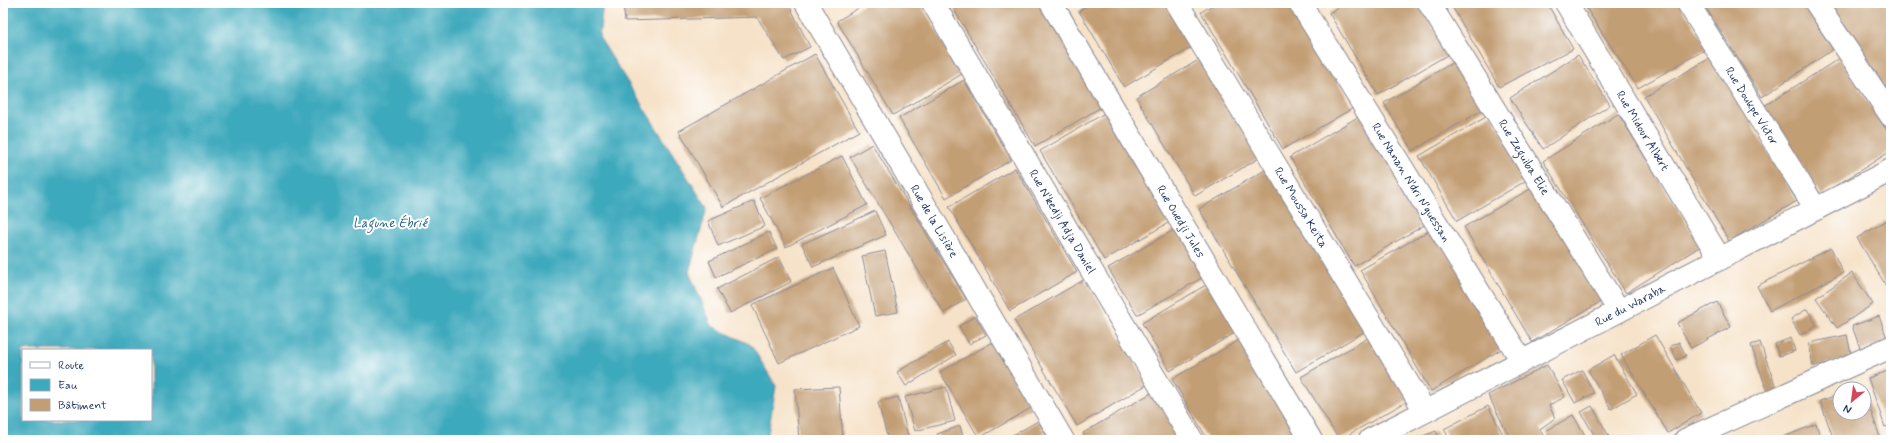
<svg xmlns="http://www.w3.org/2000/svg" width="1894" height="443" font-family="Mynerve,sans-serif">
	<rect width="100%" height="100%" fill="#fff"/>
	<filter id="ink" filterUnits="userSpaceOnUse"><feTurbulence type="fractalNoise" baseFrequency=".025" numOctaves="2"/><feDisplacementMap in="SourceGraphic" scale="8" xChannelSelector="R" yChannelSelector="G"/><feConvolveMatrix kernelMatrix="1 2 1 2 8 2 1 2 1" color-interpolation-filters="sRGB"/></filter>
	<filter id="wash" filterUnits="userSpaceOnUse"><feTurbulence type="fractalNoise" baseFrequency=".012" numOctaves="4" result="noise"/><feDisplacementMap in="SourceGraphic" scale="16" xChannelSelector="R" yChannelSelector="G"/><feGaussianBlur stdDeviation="0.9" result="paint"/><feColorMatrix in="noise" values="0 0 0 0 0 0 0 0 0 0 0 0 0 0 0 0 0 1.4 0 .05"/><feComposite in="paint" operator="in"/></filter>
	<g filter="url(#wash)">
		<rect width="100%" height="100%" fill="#f6e2c8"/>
		<path fill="#3da9bc" stroke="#2c6c8d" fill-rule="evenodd" d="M3,3h600l-4,34 108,171 -18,64 23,54 39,19 25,41 -9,54h-764zM23,350h128v70h-128z"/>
		<g id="blocks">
			<g fill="#c29e74">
				<path d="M623,3h165l22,44 -26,13 -27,-43 -132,4z"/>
				<path d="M867,3h53l42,71 -69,41 -56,-94z"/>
				<path d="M965,3h77l61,103 -68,40 -81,-136z"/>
				<path d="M1092,3h74l26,44 -68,40 -45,-76z"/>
				<path d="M1216,3h75l62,105 -70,41 -82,-137z"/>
				<path d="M1345,3h74l30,51 -71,41 -49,-82z"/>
				<path d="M1450,3h97l26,46 -74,38z"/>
				<path d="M1583,3h96l29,45 -70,40z"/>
				<path d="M1703,3h103l29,45 -73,49z"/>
				<path d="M1834,3h57v96l-61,-94z"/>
				<path d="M815,54l44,77 -136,76 -44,-76z"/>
				<path d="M1578,55l32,50 -67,44 -33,-51z"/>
				<path d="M1712,57l85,144 -68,40 -85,-145z"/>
				<path d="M1202,58l59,99 -66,39 -59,-99z"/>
				<path d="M1840,58l51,79v14l-70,44 -57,-89z"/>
				<path d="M1457,60l29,48 -74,43 -28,-48z"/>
				<path d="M964,80l47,80 -65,38 -47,-80z"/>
				<path d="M1110,110l65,109 -71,41 -64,-109z"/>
				<path d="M1363,114l65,109 -74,43 -64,-109z"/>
				<path d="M1491,114l38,65 -72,42 -38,-65z"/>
				<path d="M1618,114l83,132 -75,47 -83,-132z"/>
				<path d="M872,144l94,155 -22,14 -94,-156z"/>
				<path d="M842,156l25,49 -81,42 -26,-49z"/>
				<path d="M1270,167l97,163 -71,42 -97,-163z"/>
				<path d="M1015,168l62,104 -67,39 -61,-104z"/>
				<path d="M1539,184l68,114 -75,44 -68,-115z"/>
				<path d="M754,201l11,25 -47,20 -10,-25z"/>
				<path d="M875,211l11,24 -73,32 -11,-23z"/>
				<path d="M1891,218v76l-34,-56z"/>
				<path d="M1179,227l28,48 -70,40 -29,-47z"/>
				<path d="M1434,228l71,119 -74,44 -71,-121z"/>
				<path d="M769,232l8,17 -61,28 -7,-16z"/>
				<path d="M1831,248l12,25 -73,38 -13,-25z"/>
				<path d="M885,251l13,61 -23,4 -13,-60z"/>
				<path d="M779,257l12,25 -61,31 -13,-24z"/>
				<path d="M833,268l26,58 -80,37 -27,-58z"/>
				<path d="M1852,273l21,31 -36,24 -21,-30z"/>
				<path d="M1085,279l63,105 -71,42 -63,-106z"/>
				<path d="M1211,282l29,48 -70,41 -28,-48z"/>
				<path d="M1717,302l14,25 -40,21 -14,-25z"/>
				<path d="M1807,309l10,17 -17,9 -9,-16z"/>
				<path d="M975,316l11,19 -17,9 -10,-18z"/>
				<path d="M1879,316l9,25 -27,10 -9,-25z"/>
				<path d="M1373,335l38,64 -72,41 -38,-63z"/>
				<path d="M1655,335l46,78 -33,20 -47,-78z"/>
				<path d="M1847,335l5,24 -39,7 -4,-23z"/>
				<path d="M1791,338l4,13 -16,5 -4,-12z"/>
				<path d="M1241,339l60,101h-93l-36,-61z"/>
				<path d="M948,342l8,13 -50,31 -9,-14z"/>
				<path d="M993,342l38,66 -52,30 -39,-66z"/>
				<path d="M1679,342l7,14 -9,4 -7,-14z"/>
				<path d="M1760,342l18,51 -9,3 -18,-51z"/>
				<path d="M1614,355l23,39 -26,15 -23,-39z"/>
				<path d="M1547,365l18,32 -16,8 6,13 -15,11 5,11h-34l-23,-45z"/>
				<path d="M1582,370l12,23 -19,10 -13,-23z"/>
				<path d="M1891,370v56l-6,1 -17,-49z"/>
				<path d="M839,387l4,53h-44l-4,-51z"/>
				<path d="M946,387l9,34 -40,10 -10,-34z"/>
				<path d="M1864,391l17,49h-47l-14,-39 20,-7v19h24z"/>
				<path d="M1153,392l28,48h-93l-5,-7z"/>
				<path d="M898,397l11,43h-21l-10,-38z"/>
				<path d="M1488,406l18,34h-56l-6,-11z"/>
				<path d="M1592,406l19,34h-14l-16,-28z"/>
				<path d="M1573,415l15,25h-36l-6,-9z"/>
				<path d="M1038,421l11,19h-44z"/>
				<path d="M1816,424l6,16h-46z"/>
				<path d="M960,426l4,14h-25l-2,-6z"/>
				<path d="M1436,431l4,9h-27z"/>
			</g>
		</g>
	</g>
	<g filter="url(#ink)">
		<use href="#blocks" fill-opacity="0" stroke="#888893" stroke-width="1"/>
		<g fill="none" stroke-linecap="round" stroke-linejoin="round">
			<g stroke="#888893" stroke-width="24">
				<g id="minor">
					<path id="s1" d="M806,3l257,437"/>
					<path id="s2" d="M933,3l259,437"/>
					<path id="s3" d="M1051,3l260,437"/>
					<path id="s4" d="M1177,3l248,408"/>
					<path id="s5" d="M1300,3l222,358"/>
					<path id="s6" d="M1429,3l190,308"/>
					<path id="s7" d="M1566,3l154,256"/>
					<path id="s8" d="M1688,3l128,206"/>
					<path d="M1816,3l75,113"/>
					<path id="s9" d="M1370,440l521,-270"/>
					<path d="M1685,440l206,-93"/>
				</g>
			</g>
			<use href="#minor" stroke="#fff" stroke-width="22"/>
		</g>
	</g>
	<g text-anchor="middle" stroke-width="4" stroke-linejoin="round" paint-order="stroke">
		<g font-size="12" fill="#1b2f5e" stroke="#fff">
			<text dy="4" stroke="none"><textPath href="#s8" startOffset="121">Rue Doukpe Victor</textPath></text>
			<text dy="4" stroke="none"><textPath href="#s7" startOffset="149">Rue Midour Albert</textPath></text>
			<text dy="4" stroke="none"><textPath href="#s6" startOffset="181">Rue Zeguiba Elie</textPath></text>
			<text dy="4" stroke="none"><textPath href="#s5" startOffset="211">Rue Nanan N'dri N'guessan</textPath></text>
			<text dy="4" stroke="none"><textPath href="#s4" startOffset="239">Rue Moussa Keïta</textPath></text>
			<text dy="4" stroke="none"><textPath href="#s3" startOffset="254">Rue Ouedji Jules</textPath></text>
			<text dy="4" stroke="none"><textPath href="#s1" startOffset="253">Rue de la Lisière</textPath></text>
			<text dy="4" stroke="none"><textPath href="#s2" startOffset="254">Rue N'kedji Adja Daniel</textPath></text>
			<text dy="4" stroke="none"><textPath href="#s9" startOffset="293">Rue du Waraba</textPath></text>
		</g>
		<g font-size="13" font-style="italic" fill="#296084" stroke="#fff">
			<text x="390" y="227">Lagune Ébrié</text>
		</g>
	</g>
	<rect width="1894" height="443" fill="none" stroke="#fff" stroke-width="16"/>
	<rect x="22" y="349" width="130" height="72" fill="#ffffff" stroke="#a4acbf"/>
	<rect x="30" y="362" width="20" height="6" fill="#ffffff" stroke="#a4acbf"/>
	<text x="58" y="369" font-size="12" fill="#1b2f5e">Route</text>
	<rect x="30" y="379" width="20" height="12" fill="#3da9bc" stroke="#a4acbf"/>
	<text x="58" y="389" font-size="12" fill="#1b2f5e">Eau</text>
	<rect x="30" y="399" width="20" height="12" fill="#c29e74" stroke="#a4acbf"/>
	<text x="58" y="409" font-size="12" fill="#1b2f5e">Bâtiment</text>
	<g transform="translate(1852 401) rotate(209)"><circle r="19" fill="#ffffff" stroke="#a4acbf"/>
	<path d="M0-3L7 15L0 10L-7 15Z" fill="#d1495b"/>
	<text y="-6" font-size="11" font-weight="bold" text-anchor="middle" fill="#1b2f5e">N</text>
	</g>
</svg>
